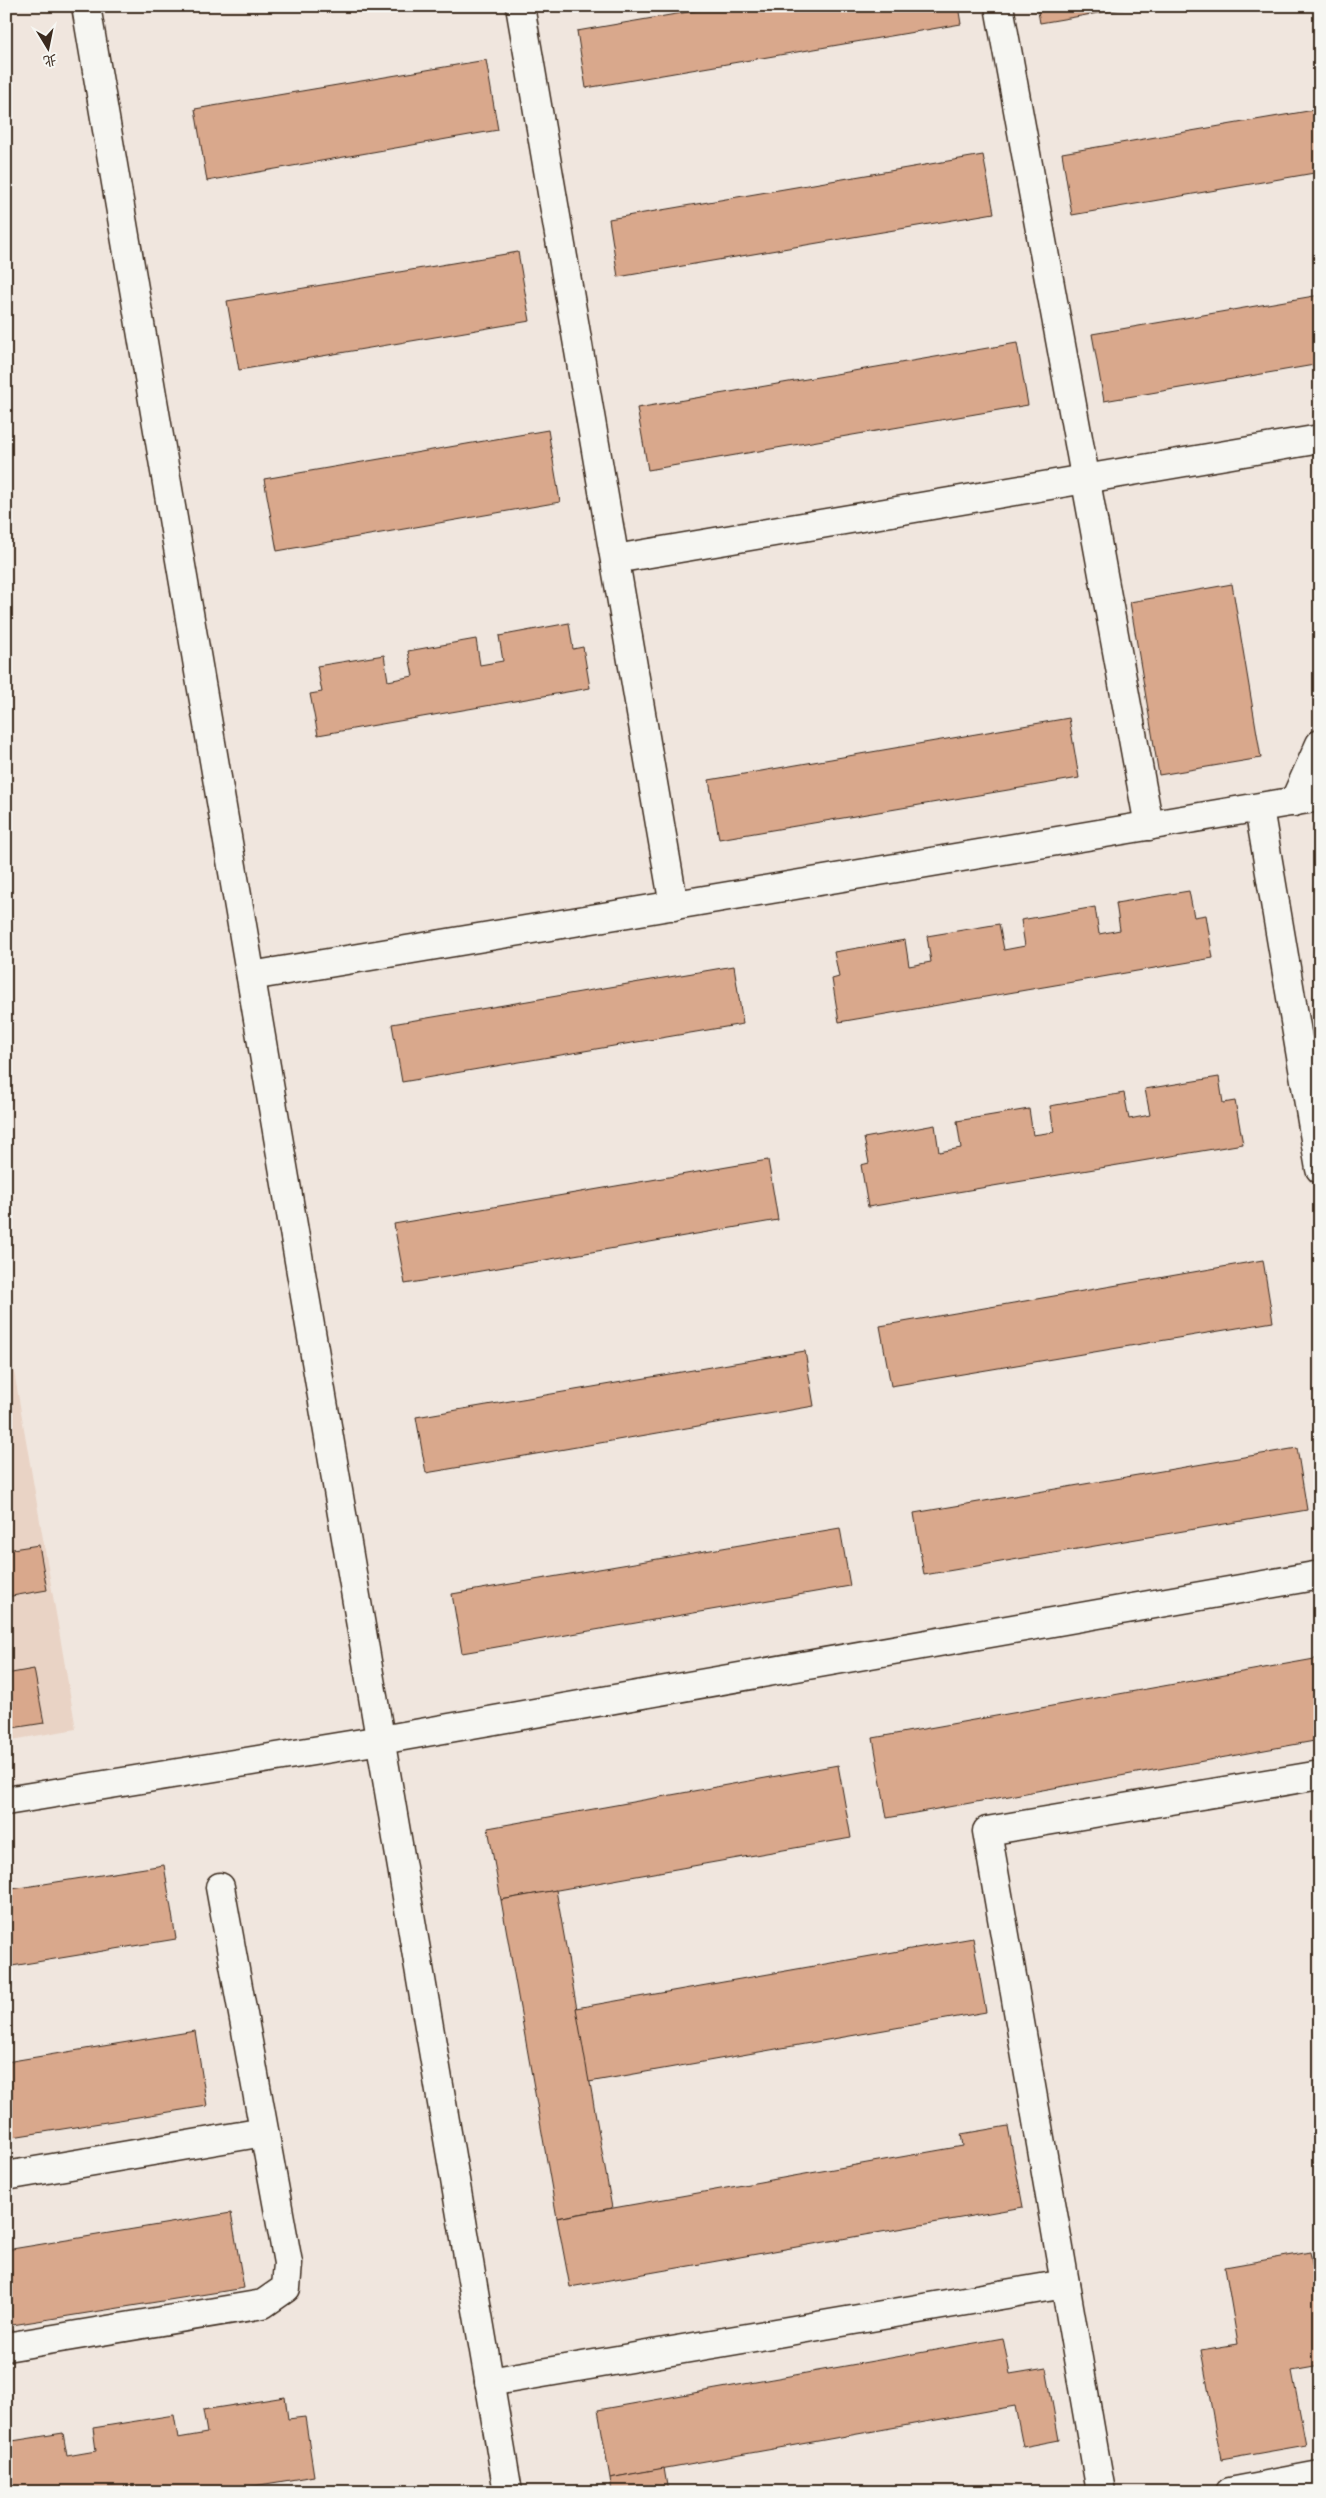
<svg xmlns="http://www.w3.org/2000/svg" width="1326" height="2498" font-family="Mynerve,'LXGW WenKai TC',sans-serif">
	<rect width="100%" height="100%" fill="#f0e6de"/>
	<filter id="ink" filterUnits="userSpaceOnUse"><feTurbulence type="fractalNoise" baseFrequency=".02" numOctaves="2"/><feDisplacementMap in="SourceGraphic" scale="10" xChannelSelector="R" yChannelSelector="G"/><feConvolveMatrix kernelMatrix="1 2 1 2 8 2 1 2 1" color-interpolation-filters="sRGB"/></filter>
	<g filter="url(#ink)">
		<path fill="#e9d3c5" d="M6,1325l70,404 -70,12z"/>
		<g fill="#d9a88c" stroke="#3b2a1e">
			<path d="M723,6h235l3,18 -375,64 -9,-57z"/>
			<path d="M1037,6h102l-99,17z"/>
			<path d="M486,60l12,70 -291,51 -12,-72z"/>
			<path d="M1320,109v63l-248,43 -10,-62z"/>
			<path d="M983,155l11,58 -376,64 -9,-58z"/>
			<path d="M518,252l12,69 -291,49 -12,-69z"/>
			<path d="M1320,295v69l-216,37 -12,-67z"/>
			<path d="M1017,343l11,62 -380,65 -11,-62z"/>
			<path d="M548,430l12,72 -283,49 -13,-72z"/>
			<path d="M1232,584l29,174 -102,17 -29,-173z"/>
			<path d="M569,623l4,26 10,-2 7,41 -272,47 -8,-41 12,-2 -5,-26 67,-11 4,26 25,-5 -5,-25 68,-12 4,26 23,-4 -4,-25z"/>
			<path d="M1069,718l10,60 -360,61 -10,-59z"/>
			<path d="M1189,891l5,26 12,-2 7,43 -374,64 -7,-43 7,-2 -5,-25 71,-12 4,26 22,-4 -4,-26 72,-12 5,26 21,-4 -4,-26 74,-13 4,27 21,-4 -4,-27z"/>
			<path d="M734,966l9,58 -341,58 -10,-58z"/>
			<path d="M1219,1077l4,26 12,-2 8,43 -375,63 -7,-42 8,-2 -5,-25 71,-13 4,27 22,-4 -4,-27 72,-12 4,26 21,-3 -4,-26 74,-13 5,26 21,-4 -5,-26z"/>
			<path d="M768,1160l10,60 -373,64 -11,-60z"/>
			<path d="M1263,1260l10,62 -382,64 -11,-60z"/>
			<path d="M805,1351l9,55 -388,67 -10,-56z"/>
			<path d="M1297,1448l10,62 -383,65 -10,-62z"/>
			<path d="M840,1528l10,58 -388,67 -10,-59z"/>
			<path d="M39,1545l8,45 -41,7v-47z"/>
			<path d="M1320,1658v82l-433,78 -14,-80z"/>
			<path d="M34,1669l10,54 -38,6v-55z"/>
			<path d="M838,1765l13,73 -350,62 -13,-72z"/>
			<path d="M164,1865l12,74 -170,28v-77z"/>
			<path d="M556,1890l56,318 -55,10 -56,-318z"/>
			<path d="M973,1938l13,74 -397,70 -13,-74z"/>
			<path d="M195,2031l12,75 -201,32v-76z"/>
			<path d="M1008,2126l15,81 -453,80 -13,-69 406,-72 -2,-12z"/>
			<path d="M231,2213l13,75 -238,38v-76z"/>
			<path d="M1310,2252l10,54v60l-28,5 14,74 -85,15 -20,-110 37,-6 -13,-77z"/>
			<path d="M1003,2338l7,36 36,-6 13,72 -36,7 -8,-41 -405,72 -12,-68z"/>
			<path d="M285,2397l3,22 17,-2 9,59 -96,16h-212v-50l57,-9 4,23 29,-5 -3,-23 81,-13 4,23 29,-5 -4,-23z"/>
			<path d="M664,2468l4,24h-56l-2,-14z"/>
		</g>
		<g fill="none" stroke-linecap="round" stroke-linejoin="round">
			<g stroke="#3b2a1e" stroke-width="31">
				<g id="minor">
					<path d="M86,6l422,2486"/>
					<path d="M520,6l154,900"/>
					<path d="M999,6l150,820"/>
					<path d="M615,559l705,-120"/>
					<path d="M1294,802l26,-58"/>
					<path d="M1259,808l61,361"/>
					<path d="M251,976l1069,-179"/>
					<path d="M6,1801l375,-61 939,-165"/>
					<path d="M6,2176l258,-44"/>
					<path d="M6,2347l257,-43 23,-16 2,-25 -68,-376"/>
					<path d="M489,2382l576,-98"/>
					<path d="M1101,2492l-114,-661 333,-56"/>
					<path d="M1230,2492l90,-17"/>
				</g>
			</g>
			<use href="#minor" stroke="#f6f6f2" stroke-width="28"/>
		</g>
	</g>
	<rect width="1326" height="2498" fill="none" stroke="#f6f6f2" stroke-width="25"/>
	<rect x="12" y="12" width="1301" height="2473" fill="none" stroke="#3b2a1e" stroke-width="2" filter="url(#ink)"/>
	<g transform="translate(48 48) rotate(170)" stroke="#f6f6f2" stroke-width="4" paint-order="stroke">
	<path d="M0-4L9 19L0 12L-9 19Z" fill="#3b2a1e"/>
	<text y="-8" font-size="14" font-weight="bold" text-anchor="middle" fill="#3b2a1e">北</text>
	</g>
</svg>
